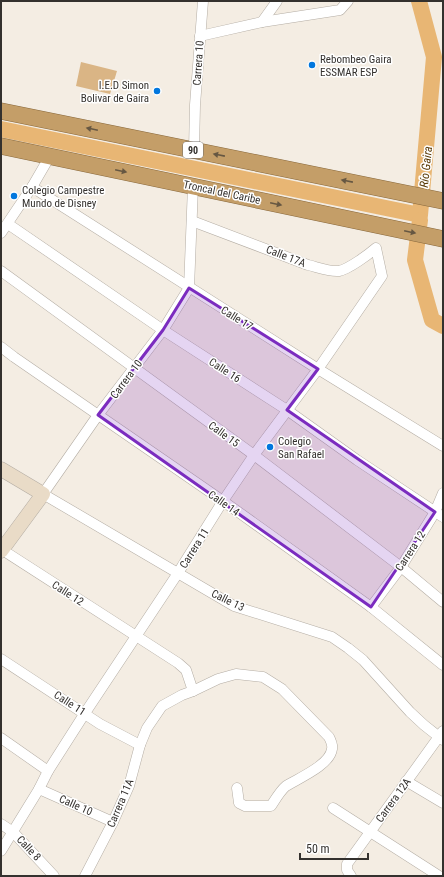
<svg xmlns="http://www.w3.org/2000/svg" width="444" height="877" font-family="'Roboto Condensed',sans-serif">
	<rect width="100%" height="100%" fill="#f4ede3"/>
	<path fill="#dab585" d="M81,62l36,9 -7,23 -34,-8z"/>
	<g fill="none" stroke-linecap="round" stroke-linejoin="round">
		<g stroke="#e8b674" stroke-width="16">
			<path d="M1,129l419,86 14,-158 -15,-56"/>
			<path d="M420,220l-5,40 17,60 11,6"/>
		</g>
		<g stroke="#b4ada4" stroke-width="11">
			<g id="minor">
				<path d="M262,22l15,-21"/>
				<path d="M200,36l62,-14 78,-12 8,-9"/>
				<path d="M194,150l1,-45 8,-104"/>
				<path d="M193,186l-4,102 -26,42 -65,85 -55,79 191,112 98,31 16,11 15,12 47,52 14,13 19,15"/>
				<path d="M32,187l286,182 125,77"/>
				<path d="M8,224l155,106 124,80 70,50 86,57"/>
				<path d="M1,233l31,-46 18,-31"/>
				<path d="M1,271l253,184 147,112 42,35"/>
				<path d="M1,347l13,10 209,144 148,106 72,58"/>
				<path d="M1,549l177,114 8,7 7,21"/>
				<path d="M371,607l30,-40 34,-55 8,-19"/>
				<path d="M1,659l99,65 40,21"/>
				<path d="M1,738l47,33"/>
				<path d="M406,781l37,22"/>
				<path d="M39,789l74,33"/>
				<path d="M333,808l106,68"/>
				<path d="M1,824l12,8 41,44"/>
				<path d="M1,851l38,-62 9,-18 37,-58 93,-140 45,-72 31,-46 64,-86 64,-93 -6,-28c-7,6 -27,21 -37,23 -10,1 -22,-4 -31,-6l-116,-44"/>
				<path d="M85,876l28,-54 16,-36 11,-41 7,-17 15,-22 20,-11 11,-4 25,-12 18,-5 27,3 19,12 47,48c2,4 4,8 3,12 -2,16 -33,29 -46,37 -6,5 -11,14 -15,20h-26l-6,-3 -2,-15"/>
				<path d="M351,876l-4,-6v-6l96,-133"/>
			</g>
		</g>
		<g stroke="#b4ada4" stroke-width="15">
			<path id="secondary" d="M1,469l42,25 -42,57"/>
		</g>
		<g stroke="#88683c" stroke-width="17">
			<g id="trunk">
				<path d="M1,111l442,90"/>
				<path d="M1,146l442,93"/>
			</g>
		</g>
		<use href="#minor" stroke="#fff" stroke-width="10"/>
		<use href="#secondary" stroke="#e9dbc7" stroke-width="14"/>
		<use href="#trunk" stroke="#c49e68" stroke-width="16"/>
	</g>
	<defs><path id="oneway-solid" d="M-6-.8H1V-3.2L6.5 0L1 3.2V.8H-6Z"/></defs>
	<g fill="#665742">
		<use href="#oneway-solid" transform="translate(92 129) rotate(-168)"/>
		<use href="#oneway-solid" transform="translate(219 155) rotate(-169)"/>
		<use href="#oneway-solid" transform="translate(121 171) rotate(12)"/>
		<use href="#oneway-solid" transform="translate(347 181) rotate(-169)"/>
		<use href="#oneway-solid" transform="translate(276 204) rotate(12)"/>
		<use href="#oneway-solid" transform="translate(410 232) rotate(12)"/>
	</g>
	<path fill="#7b2cbf" fill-opacity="0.2" stroke="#7b2cbf" stroke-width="3" stroke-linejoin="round" d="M189,288l129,81 -31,41 148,102 -64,95 -273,-192 65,-85z"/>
	<g fill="#0177de" stroke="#fff" stroke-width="1.5">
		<circle cx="312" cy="65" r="4"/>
		<circle cx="157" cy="91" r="4"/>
		<circle cx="14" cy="196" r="4"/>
		<circle cx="270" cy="447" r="4"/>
	</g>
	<g text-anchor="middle" stroke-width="3" stroke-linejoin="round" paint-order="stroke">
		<rect fill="#fff" stroke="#716f6d" stroke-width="1" x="183" y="142" width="20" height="16" rx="3"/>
		<g font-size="10" font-weight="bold" fill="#34312e">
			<text x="193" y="154">90</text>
		</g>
		<g font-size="11" fill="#34312e" stroke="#fff" text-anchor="start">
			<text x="320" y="63">Rebombeo Gaira<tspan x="320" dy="13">ESSMAR ESP</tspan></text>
			<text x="149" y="89" text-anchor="end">I.E.D Simon<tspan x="149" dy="13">Bolivar de Gaira</tspan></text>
			<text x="22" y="194">Colegio Campestre<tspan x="22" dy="13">Mundo de Disney</tspan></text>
			<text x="278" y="445">Colegio<tspan x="278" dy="13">San Rafael</tspan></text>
		</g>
		<g font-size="11" fill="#34312e" stroke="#fff">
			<text transform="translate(198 63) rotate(-86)" y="4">Carrera 10</text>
			<text transform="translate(222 192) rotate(12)" y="4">Troncal del Caribe</text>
			<text transform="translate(286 256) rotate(21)" y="4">Calle 17A</text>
			<text transform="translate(237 318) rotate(32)" y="4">Calle 17</text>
			<text transform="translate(225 370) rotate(33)" y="4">Calle 16</text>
			<text transform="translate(126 379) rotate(-53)" y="4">Carrera 10</text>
			<text transform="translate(224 434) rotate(36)" y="4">Calle 15</text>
			<text transform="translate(224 503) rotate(35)" y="4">Calle 14</text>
			<text transform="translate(194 548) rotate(-58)" y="4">Carrera 11</text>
			<text transform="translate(410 551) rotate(-57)" y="4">Carrera 12</text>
			<text transform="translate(68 593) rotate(33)" y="4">Calle 12</text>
			<text transform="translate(228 600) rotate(26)" y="4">Calle 13</text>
			<text transform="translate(70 703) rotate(33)" y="4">Calle 11</text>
			<text transform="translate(393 800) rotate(-54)" y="4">Carrera 12A</text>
			<text transform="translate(120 803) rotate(-67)" y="4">Carrera 11A</text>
			<text transform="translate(76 805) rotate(24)" y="4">Calle 10</text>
			<text transform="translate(29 848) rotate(47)" y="4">Calle 8</text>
		</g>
		<g font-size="12" font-style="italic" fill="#563600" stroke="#fff">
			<text transform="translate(426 167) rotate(-84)" y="4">Río Gaira</text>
		</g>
	</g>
	<rect width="444" height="877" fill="none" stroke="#34312e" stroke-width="4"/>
	<path d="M300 853v6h68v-6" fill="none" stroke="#34312e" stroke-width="2"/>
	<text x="306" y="853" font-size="12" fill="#34312e" stroke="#ffffff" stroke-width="3" paint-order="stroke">50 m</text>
</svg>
